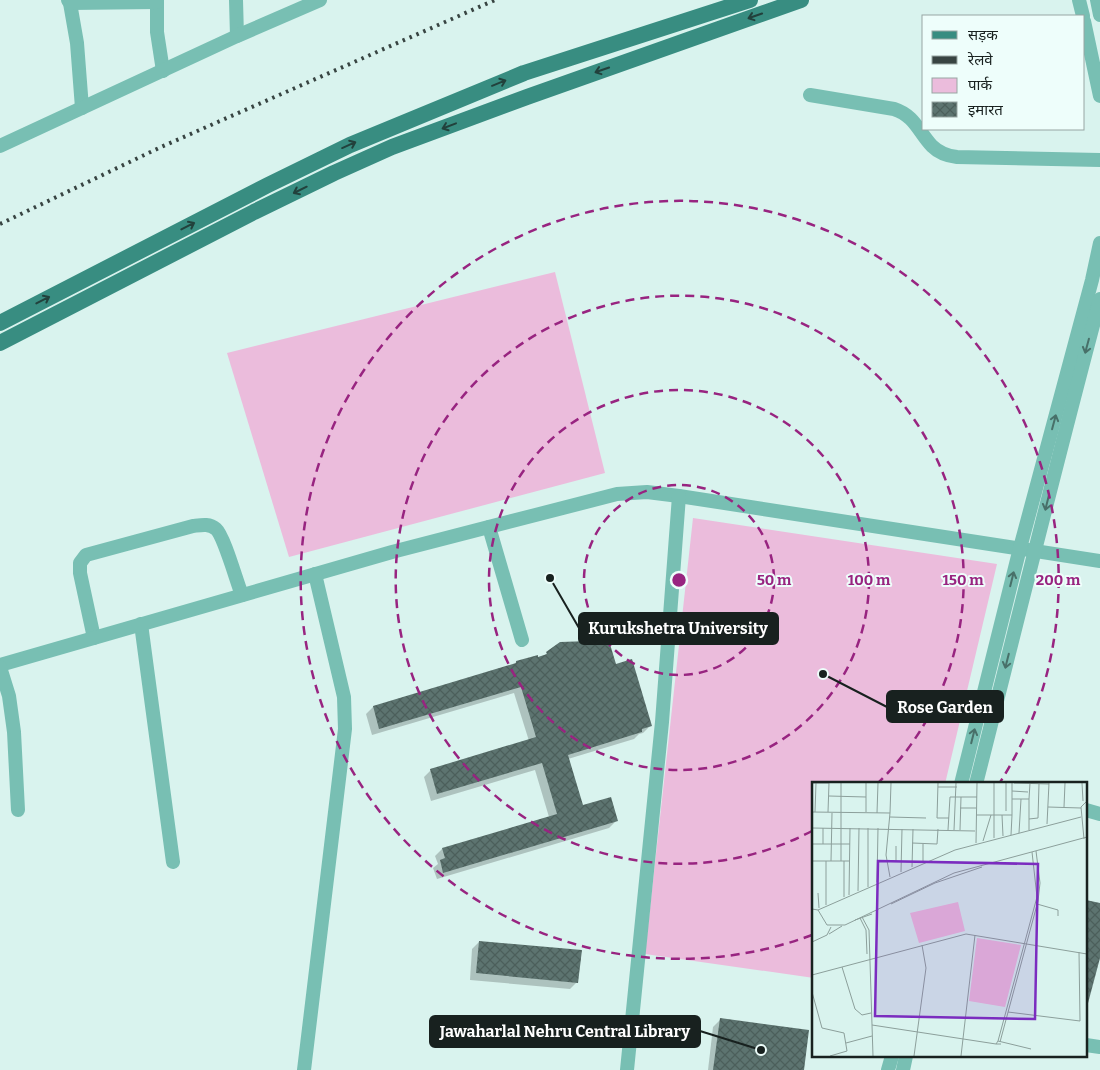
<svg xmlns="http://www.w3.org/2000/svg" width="1100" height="1070" font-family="Bitter,'Noto Sans Devanagari',serif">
	<defs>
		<pattern id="building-cross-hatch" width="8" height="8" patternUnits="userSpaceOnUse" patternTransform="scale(1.25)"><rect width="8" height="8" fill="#5d7470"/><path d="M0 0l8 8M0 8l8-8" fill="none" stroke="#4c5f5b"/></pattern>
	</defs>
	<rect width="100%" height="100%" fill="#d9f3ee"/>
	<g fill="#ebbcdc">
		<path d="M555,272l50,201 -316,84 -62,-204z"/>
		<path d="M693,518l304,46 -52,220h-131v194l-169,-24z"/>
	</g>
	<g fill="#0003">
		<path d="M589,637l26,28 35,61 -7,7 -4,1 -5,5 -66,20 15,48 33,14 -7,7 -172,51 -4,-11 5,-4 -3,-8 7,-7 107,-32 -14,-47 -104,31 -7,-24 7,-7 98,-29 -15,-48 -142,42 -6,-21 7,-7 140,-41 3,-4 27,-5 4,-4 36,-10z"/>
		<path d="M1086,901l14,4v48l-14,51z"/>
		<path d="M479,942l98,40 -7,7 -100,-9 2,-31z"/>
		<path d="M720,1020l83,50h-95l5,-43z"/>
	</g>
	<g fill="url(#building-cross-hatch)">
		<path d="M606,631l10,33 16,-5 20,67 -10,3v3l-74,23 15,50 28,-8 7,24 -175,52 -3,-13 5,-2 -3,-10 115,-34 -15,-51 -105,31 -7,-25 106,-32 -15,-50 -142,42 -6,-23 143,-43v-2l22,-6v2l9,-3 -1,-2 14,-10 30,-1 -1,-5z"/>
		<path d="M1086,900l14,3v55l-13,49z"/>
		<path d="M479,941l103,9 -4,33 -102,-10z"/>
		<path d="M720,1018l89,12 -5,40h-91z"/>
	</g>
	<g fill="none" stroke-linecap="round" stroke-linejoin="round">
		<g stroke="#78bfb3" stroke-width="14">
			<path d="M68,0l2,3 7,40 5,65"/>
			<path d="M157,0v32l6,39"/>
			<path d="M236,0l1,36"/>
			<path d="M1079,0l4,16"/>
			<path d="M1097,0l3,15"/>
			<path d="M70,3l87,-1"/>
			<path d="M1084,21l16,75"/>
			<path d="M810,95l84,14c21,7 24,22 38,37 7,7 16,10 25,11l143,3"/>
			<path d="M0,146l237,-110 83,-36"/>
			<path d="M489,527l33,113"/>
			<path d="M141,624l32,238"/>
			<path d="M94,638l-14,-65v-10l6,-8 107,-29c8,-1 16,-3 23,3 8,7 21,54 26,66"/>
			<path d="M0,665l392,-113 225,-58 30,-2 32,4 421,65"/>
			<path d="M0,667l9,29 5,36 4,78"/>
			<path d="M961,784l59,-236 72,-268 8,-37"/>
			<path d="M976,784c41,-162 81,-324 124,-485"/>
			<path d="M1086,810l14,4"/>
			<path d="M1086,1045l14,2"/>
			<path d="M304,1070l41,-341 -1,-32 -29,-123"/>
			<path d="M627,1070l35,-348 17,-226"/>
			<path d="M888,1070l4,-14"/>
			<path d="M903,1070l3,-14"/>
		</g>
		<g stroke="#388d81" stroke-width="16">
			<path d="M0,323l268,-138 82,-40 174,-72 226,-73"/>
			<path d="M0,343l254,-131 80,-39 58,-26 135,-50 274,-97"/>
		</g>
		<path stroke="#384442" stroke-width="4" stroke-dasharray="2.5 5" stroke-linecap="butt" d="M0,224l161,-77 334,-147"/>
	</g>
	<defs><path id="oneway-shaft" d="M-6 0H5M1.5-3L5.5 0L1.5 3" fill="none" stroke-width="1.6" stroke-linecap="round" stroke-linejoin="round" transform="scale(1.25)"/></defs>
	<g stroke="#22413c">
		<use href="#oneway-shaft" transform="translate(755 16) rotate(161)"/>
		<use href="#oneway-shaft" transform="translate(602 70) rotate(161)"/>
		<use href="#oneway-shaft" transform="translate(499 83) rotate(-22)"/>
		<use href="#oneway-shaft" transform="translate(449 126) rotate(159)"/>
		<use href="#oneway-shaft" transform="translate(349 145) rotate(-24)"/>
		<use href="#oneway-shaft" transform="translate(300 190) rotate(154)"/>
		<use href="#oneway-shaft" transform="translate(188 226) rotate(-27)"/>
		<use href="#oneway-shaft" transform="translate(43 300) rotate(-27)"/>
	</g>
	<g stroke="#487069">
		<use href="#oneway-shaft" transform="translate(1087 346) rotate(105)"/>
		<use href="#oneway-shaft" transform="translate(1054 422) rotate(-75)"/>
		<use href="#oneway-shaft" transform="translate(1047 503) rotate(104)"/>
		<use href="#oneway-shaft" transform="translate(1012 579) rotate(-76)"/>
		<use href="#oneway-shaft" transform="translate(1007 661) rotate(104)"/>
		<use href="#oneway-shaft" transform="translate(973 736) rotate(-76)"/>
	</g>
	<g fill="none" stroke="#982480" stroke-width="2.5" stroke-dasharray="9 6">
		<circle cx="679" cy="580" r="95"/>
		<circle cx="679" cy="580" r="190"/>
		<path d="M812 831A284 284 0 1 1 878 783"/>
		<path d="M812 935A379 379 0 1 1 999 784"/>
	</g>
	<g transform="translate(812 782)">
		<rect width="275" height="275" fill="#d9f3ee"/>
		<path d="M146,120l7,29 -46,12 -9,-30zM165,156l44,7 -16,62 -36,-6z" fill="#ebbcdc"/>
		<path fill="none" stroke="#8c9f9b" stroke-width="1" d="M0,1h17M54,1v29M126,1l-1,35h12M182,1v55M194,1v28M202,1l35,1M270,1l1,18M126,5h19M200,9l16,1M17,14l37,1M200,17h17l1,-16M217,17v31M236,25l33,1M252,25l1,-24M148,26h16M0,30l78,1 -4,42 4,22M3,30l1,-29M16,30l1,-29M65,31l1,-30M78,31l1,-30M164,33h36l-1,20M190,33l1,21M200,33v-32M78,35l36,1M217,37l9,-1 1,-34M235,42l2,-41M0,46l163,3M136,48l2,-33h27M142,48l2,-47M148,48l1,-33M207,51l2,-34M272,57l-3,-32 6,-6M171,59l8,-26M100,61l25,1 1,-15M164,61l1,-60M0,62h38M11,62v-16M111,62v18M0,79h38M14,79v44M19,79l1,-48M29,79v-78M32,79v36M84,80v-16M100,85l1,-38M89,90l1,-43M65,100l1,-54M56,105v-59M46,109l1,-63M6,111l1,15M37,113l1,-67M79,122l44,-21 47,-16M225,122l21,6v6M0,127l6,1 9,15h18l109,-52 133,-36M6,128l137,-60 126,-33M50,135l7,13 4,126M48,136l6,12 1,24M43,138l17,-6M17,152l13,-8M0,160l15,-7 4,-8M30,185l13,42 7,6 9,-2M0,193l154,-41 121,20M0,210l10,36 22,5 3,18 -17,5M196,230l72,9 -1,-69M60,243l124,19M186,259l39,-144 -5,-45M188,260l38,-141 2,-18 -4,-32M34,261l26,-7M189,262h-5l2,-3 33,8M102,274l12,-88 -4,-23M149,274l14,-121"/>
		<path fill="#7b2cbf" fill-opacity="0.15" stroke="#7b2cbf" stroke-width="2.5" d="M66,79l160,3 -3,155 -160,-3z"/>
		<rect width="275" height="275" fill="none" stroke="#18211f" stroke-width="2.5"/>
	</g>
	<circle cx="679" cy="580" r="8" fill="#982480" stroke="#eefefb" stroke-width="2.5"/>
	<g font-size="15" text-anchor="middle" font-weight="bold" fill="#982480" stroke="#eefefb" stroke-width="4" stroke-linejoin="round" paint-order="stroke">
		<text x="774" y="585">50 m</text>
		<text x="869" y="585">100 m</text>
		<text x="963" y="585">150 m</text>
		<text x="1058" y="585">200 m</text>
	</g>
	<path fill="none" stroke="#18211f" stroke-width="2" d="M550 578L579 628M823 674L887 707M761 1050L700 1031"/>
	<g fill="#18211f" stroke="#eefefb" stroke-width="2">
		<circle cx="550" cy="578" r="5"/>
		<circle cx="823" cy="674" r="5"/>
		<circle cx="761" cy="1050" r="5"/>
	</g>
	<g fill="#18211f" stroke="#18211f" stroke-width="2">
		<rect x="579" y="613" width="199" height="31" rx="5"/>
		<rect x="887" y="691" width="116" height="31" rx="5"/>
		<rect x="430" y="1016" width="270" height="31" rx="5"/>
	</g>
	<g font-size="16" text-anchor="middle" font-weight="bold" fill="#fff">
		<text x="678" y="634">Kurukshetra University</text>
		<text x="945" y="713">Rose Garden</text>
		<text x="565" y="1037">Jawaharlal Nehru Central Library</text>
	</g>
	<rect x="922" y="15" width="162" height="115" fill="#eefefb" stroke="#98a6a3"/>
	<rect x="932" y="31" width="25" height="8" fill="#388d81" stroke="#98a6a3"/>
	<text x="968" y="40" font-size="15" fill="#18211f">सड़क</text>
	<rect x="932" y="56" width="25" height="8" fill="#384442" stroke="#98a6a3"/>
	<text x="968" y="65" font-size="15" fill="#18211f">रेलवे</text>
	<rect x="932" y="78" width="25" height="15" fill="#ebbcdc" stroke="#98a6a3"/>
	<text x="968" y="90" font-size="15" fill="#18211f">पार्क</text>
	<rect x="932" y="102" width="25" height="15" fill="url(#building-cross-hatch)" stroke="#98a6a3"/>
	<text x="968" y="115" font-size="15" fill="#18211f">इमारत</text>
</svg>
